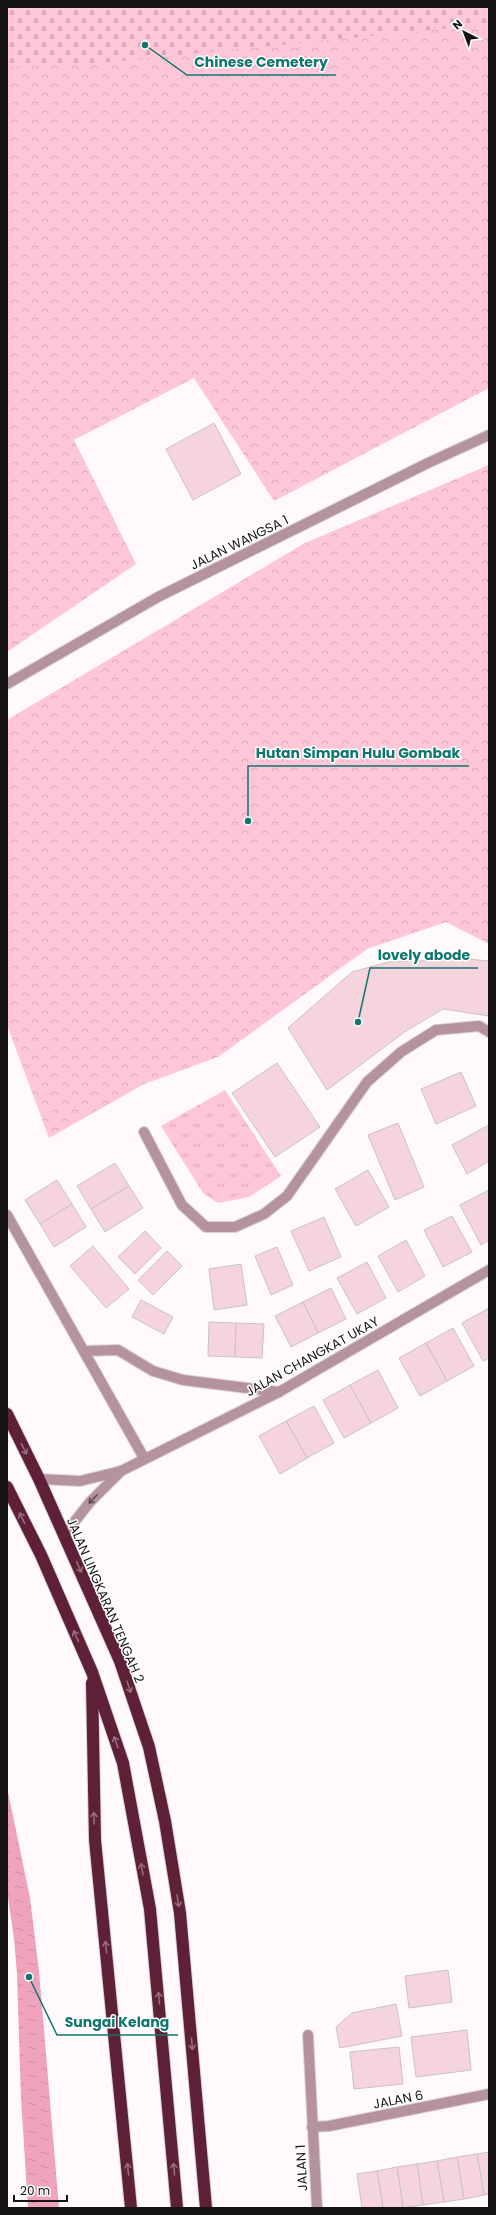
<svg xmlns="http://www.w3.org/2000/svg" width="496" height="2215" font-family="Poppins,sans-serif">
	<defs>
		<pattern id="grass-tufts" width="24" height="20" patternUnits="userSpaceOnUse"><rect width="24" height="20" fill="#fec6d7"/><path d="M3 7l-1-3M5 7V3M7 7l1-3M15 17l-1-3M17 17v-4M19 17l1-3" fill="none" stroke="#d9a9b8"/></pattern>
		<pattern id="forest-crowns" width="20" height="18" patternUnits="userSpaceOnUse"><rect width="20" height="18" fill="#fec6d7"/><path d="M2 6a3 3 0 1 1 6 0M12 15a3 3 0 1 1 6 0" fill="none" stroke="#d9a9b8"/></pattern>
		<pattern id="cemetery-stones" width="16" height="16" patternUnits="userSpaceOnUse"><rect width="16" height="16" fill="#fec6d7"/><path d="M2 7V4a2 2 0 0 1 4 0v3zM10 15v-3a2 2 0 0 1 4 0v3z" fill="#d9a9b8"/></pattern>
		<pattern id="water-ripples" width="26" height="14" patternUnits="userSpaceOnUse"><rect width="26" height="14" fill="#efa3bc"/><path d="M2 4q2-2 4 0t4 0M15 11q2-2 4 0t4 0" fill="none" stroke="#cc8ba1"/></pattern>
	</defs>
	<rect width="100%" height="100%" fill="#fff9fb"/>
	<path fill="url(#grass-tufts)" d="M225,1090l56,86 -32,21 -31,6 -15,-10 -42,-67z"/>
	<g fill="url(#forest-crowns)">
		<path d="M489,7v381l-215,113 -80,-123 -120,62 62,124 -129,88v-593z"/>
		<path d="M489,465v479l-43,-22 -79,27 -149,108 -74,27 -95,54 -42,-113v-305l298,-177z"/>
	</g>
	<path fill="url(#cemetery-stones)" d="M7,7h482v17l-411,41 -71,2z"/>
	<path fill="url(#water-ripples)" d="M7,1787l23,111 9,73 20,237h-31l-7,-110 -4,-124 -3,-35 -7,-48z"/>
	<g fill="#f5d4de" stroke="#cbc2c4">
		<path d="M214,423l27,51 -48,26 -27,-51z"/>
		<path d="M468,959l21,2v55l-46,-7 -37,22 -79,59 -39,-62 64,-56 36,-10z"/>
		<path d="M277,1063l43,64 -45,30 -43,-64z"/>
		<path d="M461,1072l15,34 -40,18 -15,-35z"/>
		<path d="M398,1123l26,64 -29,13 -27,-65z"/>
		<path d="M489,1125v36l-22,13 -15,-29z"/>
		<path d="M115,1163l14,23 -38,23 -14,-23z"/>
		<path d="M368,1170l21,37 -33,19 -21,-37z"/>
		<path d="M57,1180l15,24 -32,20 -15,-24z"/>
		<path d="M129,1186l14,22 -38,24 -14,-23z"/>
		<path d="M489,1190v50l-8,5 -21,-40z"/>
		<path d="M72,1204l14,23 -32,20 -14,-23z"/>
		<path d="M452,1216l20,36 -29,15 -19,-37z"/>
		<path d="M324,1217l17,40 -32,14 -18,-40z"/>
		<path d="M145,1231l16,17 -26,26 -17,-17z"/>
		<path d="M406,1240l19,36 -27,16 -20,-36z"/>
		<path d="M93,1246l36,43 -23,19 -36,-42z"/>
		<path d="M277,1247l16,38 -22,10 -16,-39z"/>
		<path d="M167,1251l15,15 -29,29 -15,-15z"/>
		<path d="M367,1262l19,36 -29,16 -20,-36z"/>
		<path d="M241,1264l6,41 -33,5 -5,-41z"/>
		<path d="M331,1288l15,31 -28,14 -15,-31z"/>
		<path d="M141,1300l32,17 -9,17 -32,-17z"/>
		<path d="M303,1302l15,31 -27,14 -16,-31z"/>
		<path d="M489,1308v50l-6,3 -21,-38z"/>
		<path d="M209,1322l27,1 -1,34 -27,-1z"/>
		<path d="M236,1323l28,1 -2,34 -27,-1z"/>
		<path d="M453,1328l21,38 -27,15 -21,-38z"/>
		<path d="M426,1343l21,38 -27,15 -21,-38z"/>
		<path d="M378,1370l20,38 -27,15 -21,-38z"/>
		<path d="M350,1385l21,38 -27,15 -21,-38z"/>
		<path d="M314,1406l20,37 -27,15 -21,-37z"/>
		<path d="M286,1421l21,37 -27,16 -21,-38z"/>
		<path d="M448,1970l4,32 -43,6 -4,-32z"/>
		<path d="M396,2004l6,32 -62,12 -4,-21 16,-14z"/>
		<path d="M467,2030l4,40 -55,7 -5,-40z"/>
		<path d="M399,2047l4,37 -49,5 -4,-37z"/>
		<path d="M489,2152v42l-5,1 -7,-41z"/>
		<path d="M477,2154l7,41 -20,4 -7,-42z"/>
		<path d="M457,2157l7,42 -20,3 -7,-41z"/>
		<path d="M437,2161l7,41 -21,3 -6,-41z"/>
		<path d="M417,2164l6,41 -20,3 -6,-41z"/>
		<path d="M397,2167l6,41h-20l-6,-37z"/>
		<path d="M377,2171l6,37h-21l-5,-34z"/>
	</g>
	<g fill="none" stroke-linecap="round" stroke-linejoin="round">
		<g stroke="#dad4d6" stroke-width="12">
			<g id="street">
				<path d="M7,684l151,-87 272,-135 59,-27"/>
				<path d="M144,1132l38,73 24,22h29l29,-13 23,-18 80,-114 34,-30 35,-22 43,-4 10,6"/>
				<path d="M7,1215l137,243"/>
				<path d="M85,1351l33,-1 35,21 30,9 96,12"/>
				<path d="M39,1479l41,2 41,-10 158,-79 210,-122"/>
				<path d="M64,1535l26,-33 31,-31"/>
				<path d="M308,2035l9,173"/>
				<path d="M312,2127l17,-1 160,-32"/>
			</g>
		</g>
		<g stroke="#dad4d6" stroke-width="14">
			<g id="highway">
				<path d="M7,1414l32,65 81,182 29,86 16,74 15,92 26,295"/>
				<path d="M7,1487l34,68 51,117 31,91 27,146 27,299"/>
				<path d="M92,1683l3,157 36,368"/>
			</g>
		</g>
		<use href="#street" stroke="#b5939d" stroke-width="10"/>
		<use href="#highway" stroke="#5e1f38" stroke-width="12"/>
	</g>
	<defs><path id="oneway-shaft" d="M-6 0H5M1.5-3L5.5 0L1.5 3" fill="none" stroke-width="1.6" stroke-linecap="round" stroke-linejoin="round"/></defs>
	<g stroke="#966d7e">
		<use href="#oneway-shaft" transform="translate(24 1449) rotate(64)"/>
		<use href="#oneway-shaft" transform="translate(22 1518) rotate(-116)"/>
		<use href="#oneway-shaft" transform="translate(79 1567) rotate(66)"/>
		<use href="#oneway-shaft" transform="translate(76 1636) rotate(-114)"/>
		<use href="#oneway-shaft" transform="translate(129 1687) rotate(72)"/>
		<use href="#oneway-shaft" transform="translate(116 1742) rotate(-109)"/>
		<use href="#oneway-shaft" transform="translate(94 1818) rotate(-91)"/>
		<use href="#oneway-shaft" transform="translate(142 1869) rotate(-100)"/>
		<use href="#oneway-shaft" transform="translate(178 1901) rotate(81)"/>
		<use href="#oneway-shaft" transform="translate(106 1947) rotate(-96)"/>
		<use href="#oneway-shaft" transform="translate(159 1998) rotate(-95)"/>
		<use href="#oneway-shaft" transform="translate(192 2044) rotate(85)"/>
		<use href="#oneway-shaft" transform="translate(128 2169) rotate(-96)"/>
		<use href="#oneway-shaft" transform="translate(174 2169) rotate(-95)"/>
	</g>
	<use stroke="#5e4d52" href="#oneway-shaft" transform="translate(93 1499) rotate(134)"/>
	<g text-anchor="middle" stroke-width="3" stroke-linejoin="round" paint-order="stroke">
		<g font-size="13" fill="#161314" stroke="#fff">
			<text transform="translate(239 542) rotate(-26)" y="5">JALAN WANGSA 1</text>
			<text transform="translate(312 1356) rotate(-29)" y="5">JALAN CHANGKAT UKAY</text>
			<text transform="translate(106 1600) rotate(67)" y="5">JALAN LINGKARAN TENGAH 2</text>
			<text transform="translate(398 2099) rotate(-11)" y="5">JALAN 6</text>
			<text transform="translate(301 2168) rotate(-93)" y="5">JALAN 1</text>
		</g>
	</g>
	<path fill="none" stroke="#0f766e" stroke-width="1.5" d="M145 45L187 75H336M248 821L248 766H469M358 1022L370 968H478M29 1977L57 2035H178"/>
	<g fill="#0f766e" stroke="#fff" stroke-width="1.5">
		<circle cx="145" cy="45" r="4"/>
		<circle cx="248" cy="821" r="4"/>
		<circle cx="358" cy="1022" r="4"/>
		<circle cx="29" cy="1977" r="4"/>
	</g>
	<g font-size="14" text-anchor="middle" font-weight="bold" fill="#0f766e" stroke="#fff" stroke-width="3" stroke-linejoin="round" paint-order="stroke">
		<text x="261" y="67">Chinese Cemetery</text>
		<text x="358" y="758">Hutan Simpan Hulu Gombak</text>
		<text x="424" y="960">lovely abode</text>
		<text x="117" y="2027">Sungai Kelang</text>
	</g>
	<rect width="496" height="2215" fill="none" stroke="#161314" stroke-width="16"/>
	<g transform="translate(464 32) rotate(318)" stroke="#ffffff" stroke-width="3" paint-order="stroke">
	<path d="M0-3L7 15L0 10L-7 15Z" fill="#161314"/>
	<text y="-6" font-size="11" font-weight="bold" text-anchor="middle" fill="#161314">N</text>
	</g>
	<path d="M14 2195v6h53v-6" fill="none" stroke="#161314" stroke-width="2"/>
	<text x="20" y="2195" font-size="12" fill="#161314" stroke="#ffffff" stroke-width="3" paint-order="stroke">20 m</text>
</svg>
